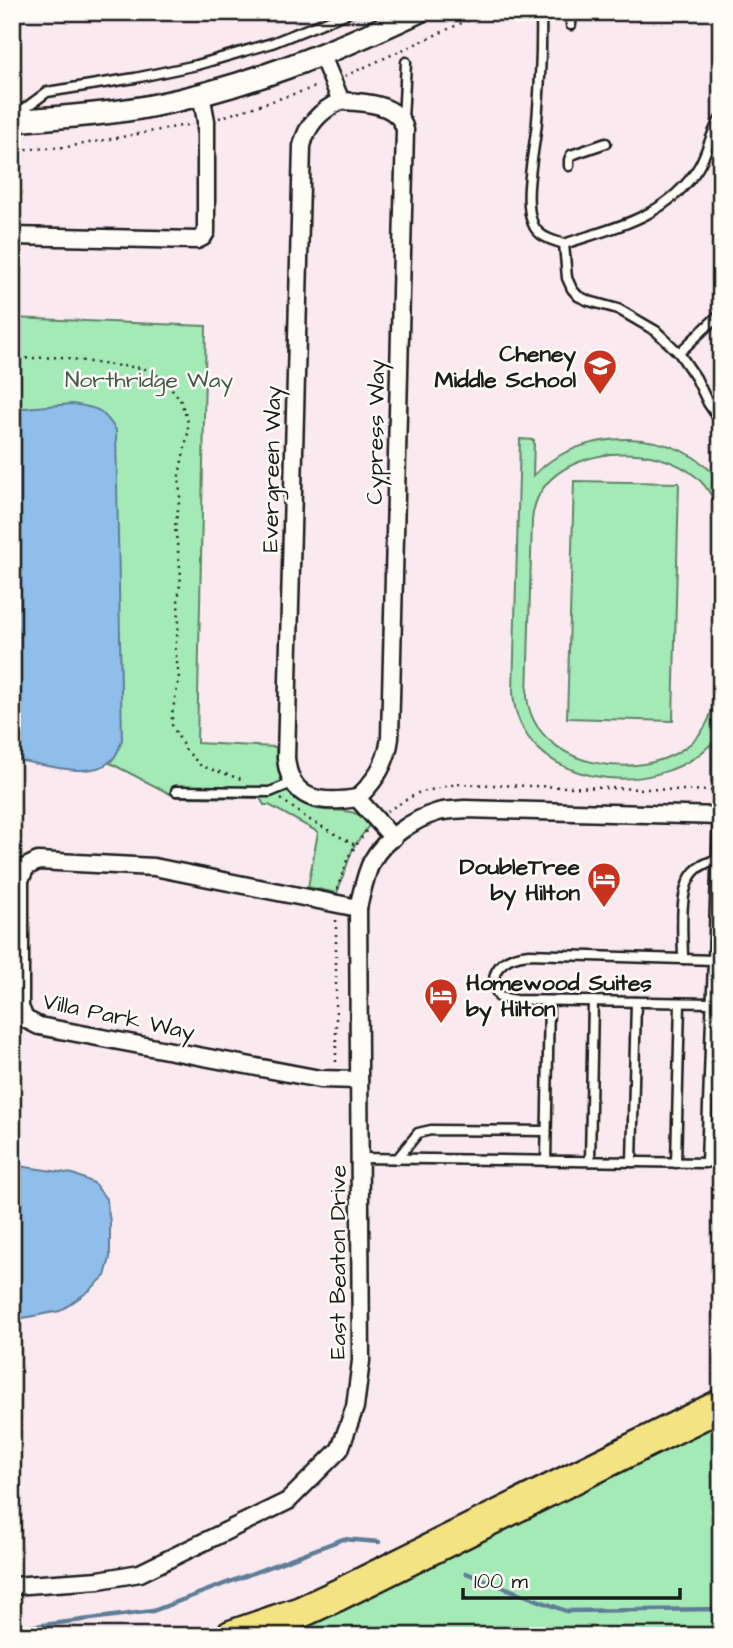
<svg xmlns="http://www.w3.org/2000/svg" width="733" height="1648" font-family="'Architects Daughter',sans-serif">
	<rect width="100%" height="100%" fill="#faeaf0"/>
	<filter id="ink" filterUnits="userSpaceOnUse"><feTurbulence type="fractalNoise" baseFrequency=".0143" numOctaves="2"/><feDisplacementMap in="SourceGraphic" scale="14" xChannelSelector="R" yChannelSelector="G"/><feConvolveMatrix kernelMatrix="1 2 1 2 8 2 1 2 1" color-interpolation-filters="sRGB"/></filter>
	<g filter="url(#ink)">
		<g fill="#a4eab6" stroke="#608369" stroke-width="2" fill-rule="evenodd">
			<path d="M12,318l194,8 -9,417 79,4c1,32 13,60 49,63 19,1 32,-1 45,14l-17,24 -16,45 -29,-6 10,-55 -49,-27h-5l-4,-7 -84,-1 -66,-34 7,-11 -97,-343h-8z"/>
			<path d="M520,439l14,1 -1,36c46,-50 147,-51 188,7v299h-10v-38c-57,59 -193,43 -198,-52zM610,454c47,-4 103,14 109,67l-5,176c-7,93 -177,90 -187,0l5,-176c3,-43 39,-61 78,-67z"/>
			<path d="M574,481l105,2 -6,238 -106,-3z"/>
			<path d="M721,1415v221h-458z"/>
		</g>
		<g fill="#8ebee9" stroke="#607d97" stroke-width="2">
			<path d="M72,404c26,4 29,4 44,26l6,310c-3,9 -6,18 -14,23 -20,16 -71,0 -96,-4v-350z"/>
			<path d="M12,1165l61,9 21,9 12,16 4,22v37l-5,18 -16,15 -29,20 -48,9z"/>
		</g>
		<g fill="none" stroke-linecap="round" stroke-linejoin="round">
			<g stroke="#607d97" stroke-width="4.5">
				<path d="M466,1573l100,38 155,-2"/>
				<path d="M12,1629l141,-18 190,-72 36,3"/>
			</g>
			<g stroke="#1c1c1c" stroke-width="13">
				<g id="service">
					<path d="M541,12c1,37 -1,73 -4,109 -2,29 -15,78 -4,103 5,13 19,16 31,20l3,34 5,11 6,7 11,5 29,8 38,22 23,22 17,25 12,25 13,19"/>
					<path d="M571,25l1,-13"/>
					<path d="M16,115l31,-23 88,-14 62,-13 75,-22 78,-31"/>
					<path d="M403,120l3,-58"/>
					<path d="M569,166v-6l2,-5 35,-12"/>
					<path d="M564,244c51,-17 102,-26 134,-76 10,-16 12,-35 23,-50"/>
					<path d="M679,353l42,-40"/>
					<path d="M176,791l94,1 22,-9"/>
					<path d="M683,959c0,-25 -6,-74 14,-90 5,-5 13,-7 20,-10"/>
					<path d="M712,1003l-196,-3 -17,-3c-14,-26 5,-41 30,-43l184,6"/>
					<path d="M360,1158l346,5 12,-347"/>
					<path d="M397,1159l21,-26 13,-3 115,1"/>
					<path d="M546,1161l3,-160"/>
					<path d="M590,1161l3,-160"/>
					<path d="M632,1162l4,-160"/>
					<path d="M676,1163l4,-160"/>
				</g>
			</g>
			<g stroke="#1c1c1c" stroke-width="21">
				<g id="minor">
					<path d="M322,56l19,45c23,1 58,2 64,29l-15,608c-3,24 -15,44 -33,60l36,40"/>
					<path d="M341,101c-20,9 -34,23 -39,45l-16,612c4,43 35,46 71,40"/>
					<path d="M12,236l185,4 6,-3 3,-5v-111l-5,-27"/>
					<path d="M358,908l-204,-41 -116,-6 -12,6 -6,13v127l5,12 14,7 281,53 39,1"/>
					<path d="M12,1586l87,-6 41,-7 148,-72 52,-52 15,-42 6,-46 -3,-453c4,-16 7,-33 14,-47 12,-22 42,-42 66,-49 8,-2 18,-2 27,-3l256,7"/>
				</g>
			</g>
			<g stroke="#1c1c1c" stroke-width="26">
				<path id="tertiary" d="M12,121c46,-4 93,-6 139,-15 93,-18 182,-54 267,-94"/>
			</g>
			<g stroke="#1c1c1c" stroke-width="35">
				<path id="motorway" d="M231,1636l70,-24 37,-17 383,-190"/>
			</g>
			<g stroke="#1c1c1c" stroke-width="2.5" stroke-dasharray="2 5" stroke-linecap="butt">
				<path d="M345,76l141,-64"/>
				<path d="M219,118l100,-32"/>
				<path d="M12,150l55,-3 125,-23"/>
				<path d="M12,359l49,-2 40,7 42,4 21,11 16,20 8,23v11l-9,42 1,22 -5,30 6,48 -3,27 1,22 -4,24 4,30 -7,36v11l13,24 16,17 43,14"/>
				<path d="M281,799l27,20 47,26"/>
				<path d="M387,811l31,-18 38,-9 265,7"/>
				<path d="M338,889l10,-32 19,-27"/>
				<path d="M336,920v144"/>
			</g>
			<use href="#service" stroke="#fdfcf7" stroke-width="8"/>
			<use href="#minor" stroke="#fdfcf7" stroke-width="16"/>
			<use href="#tertiary" stroke="#fdfcf7" stroke-width="21"/>
			<use href="#motorway" stroke="#f4e382" stroke-width="30"/>
		</g>
	</g>
	<defs>
		<g id="school-pin" transform="scale(1.75)"><path d="M0 17L-7.5 6A9.5 9.5 0 1 1 7.5 6Z" fill="#c8321e" stroke="#fdfcf7"/><path d="M0-5L7-2L0 1L-7-2ZM-4 1L0 2.5L4 1V4Q0 6-4 4Z" fill="#fff"/></g>
		<g id="hotel-pin" transform="scale(1.75)"><path d="M0 17L-7.5 6A9.5 9.5 0 1 1 7.5 6Z" fill="#c8321e" stroke="#fdfcf7"/><path d="M-6-4.5h1.5V1H6V5H4.5V3h-9V5H-6ZM-4 0a1.8 1.8 0 1 1 3.6 0ZM.5 0V-2.5h3Q6-2.5 6 0Z" fill="#fff"/></g>
	</defs>
	<g fill-rule="evenodd">
		<use href="#school-pin" x="600" y="366"/>
		<use href="#hotel-pin" x="604" y="879"/>
		<use href="#hotel-pin" x="441" y="995"/>
	</g>
	<g text-anchor="middle" stroke-width="5" stroke-linejoin="round" paint-order="stroke">
		<g font-size="23" font-weight="bold" fill="#1c1c1c" stroke="#fdfcf7" text-anchor="end">
			<text x="576" y="361">Cheney<tspan x="576" dy="26">Middle School</tspan></text>
			<text x="580" y="874">DoubleTree<tspan x="580" dy="26">by Hilton</tspan></text>
			<text x="466" y="990" text-anchor="start">Homewood Suites<tspan x="466" dy="26">by Hilton</tspan></text>
		</g>
		<g font-size="23" fill="#455a4a" stroke="#fdfcf7">
			<text x="149" y="387">Northridge Way</text>
		</g>
		<g font-size="23" fill="#1c1c1c" stroke="#fdfcf7">
			<text transform="translate(375 432) rotate(-89)" y="8">Cypress Way</text>
			<text transform="translate(271 469) rotate(-89)" y="8">Evergreen Way</text>
			<text transform="translate(119 1016) rotate(12)" y="8">Villa Park Way</text>
			<text transform="translate(337 1262) rotate(-90)" y="8">East Beaton Drive</text>
		</g>
	</g>
	<rect width="733" height="1648" fill="none" stroke="#fdfcf7" stroke-width="42"/>
	<rect x="21" y="21" width="691" height="1606" fill="none" stroke="#1c1c1c" stroke-width="2.5" filter="url(#ink)"/>
	<path d="M463 1588v10h217v-10" fill="none" stroke="#1c1c1c" stroke-width="3.5"/>
	<text x="474" y="1588" font-size="21" fill="#1c1c1c" stroke="#fdfcf7" stroke-width="5" paint-order="stroke">100 m</text>
</svg>
